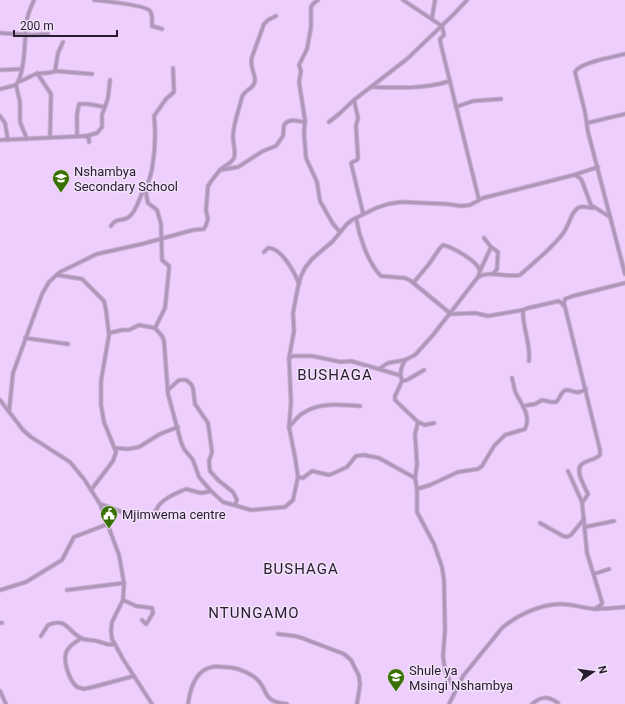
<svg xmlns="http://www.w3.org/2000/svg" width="625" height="704" font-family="Roboto,sans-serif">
	<rect width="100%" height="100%" fill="#edcefc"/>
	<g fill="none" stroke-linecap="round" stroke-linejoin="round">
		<g stroke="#caaed7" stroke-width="5">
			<g id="minor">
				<path d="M94,0c9,1 52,5 56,11 3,4 2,10 2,15l10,3"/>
				<path d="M318,0l-5,4 -2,3v20l-4,22 -8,16 2,6 -2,11 6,38 -1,13 2,25 11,24 3,19 13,23 7,8"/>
				<path d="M403,0l39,26 2,9 -4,4 1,6 38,155"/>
				<path d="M432,18l3,-18"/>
				<path d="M0,33l33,2 15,-1"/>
				<path d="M625,54c-11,3 -45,8 -50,18l10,40 3,20 37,142"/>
				<path d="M0,70l22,-1"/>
				<path d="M55,71l37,3"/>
				<path d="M37,73l14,21 -1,43"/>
				<path d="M18,82c7,-2 12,-6 18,-8 7,-2 14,0 19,-3l3,-18 5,-11"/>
				<path d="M16,85l4,17v20l7,17"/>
				<path d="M372,87c26,1 53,2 78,-6"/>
				<path d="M0,89l16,-4c10,-14 8,-47 11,-65 1,-7 4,-13 7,-20"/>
				<path d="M354,100l4,18 -2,8 2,32 -1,2 -6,3 12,50"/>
				<path d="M456,107l17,-6 28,-2"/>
				<path d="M0,116l5,7 3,17"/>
				<path d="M329,122l10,-8 15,-14 53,-41 48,-46 12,-13"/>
				<path d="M587,123l38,-9"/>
				<path d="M77,136v-22l2,-10h9l17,3"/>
				<path d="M86,136l11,-3 5,-6v-12l6,-17 2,-18"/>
				<path d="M0,140l86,-4 3,3v3"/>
				<path d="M220,170c5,-5 11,-6 14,-12 2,-7 -1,-14 -1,-21 0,-13 6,-27 9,-40 2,-7 12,-8 13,-16 0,-8 -6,-16 -3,-24l12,-33 4,-4 8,-4"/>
				<path d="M575,175l5,3 2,3 9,24 19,12"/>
				<path d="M356,218c3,18 12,45 25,58l24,2 6,3 40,33 24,-1 13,3 35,-6"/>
				<path d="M111,226c6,-10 12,-3 19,-10 7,-6 9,-19 15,-28"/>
				<path d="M484,238l7,9 7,5 -1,17 -4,5"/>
				<path d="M264,252l4,-4c13,-1 27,25 31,36"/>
				<path d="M480,271l11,-24"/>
				<path d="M57,275l25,4 22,22 2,9 3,25 -8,46v24l3,17 12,30 -3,9 -22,29"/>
				<path d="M414,282l15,-18 11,-16 3,-3c9,2 35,16 37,26 0,2 -2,5 -2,6"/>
				<path d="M155,328l10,-20 4,-39v-3l-7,-6 -1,-36 -4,-14 -9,-7c-5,-18 1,-17 4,-34 3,-17 4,-36 2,-53l12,-17 8,-7 -1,-24"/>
				<path d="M109,333l13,-3h7l10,-5 16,3 7,8 2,5 4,53 13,48 3,7 9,11 6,17 12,14"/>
				<path d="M25,338l43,6"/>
				<path d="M289,358l4,-2h19l29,6 10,-1 48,14"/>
				<path d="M405,360c-4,8 -6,13 -3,21l-7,15v4l23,22 7,3 9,-2"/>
				<path d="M529,361c2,-19 -7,-33 -6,-51l5,-2 31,-7 5,5"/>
				<path d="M379,369l9,-6 17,-3 10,-5 18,-20 45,-58c13,-7 28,1 42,-2 15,-14 32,-26 44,-43 5,-7 7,-20 14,-24 4,-3 11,0 15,0"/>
				<path d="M402,381l5,-1 17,-10"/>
				<path d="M168,390l11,-10h7l5,4 2,4 2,16 13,19 4,29 -3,9 1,10 8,9 15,12 4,8 -2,4"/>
				<path d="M0,400l23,30 8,7 39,25 14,17 16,25 19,51 5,28 -1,17 -11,22 -1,9 1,8 11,20 29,45"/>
				<path d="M523,406l12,-2 7,-4 9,2h5c4,-3 4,-8 8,-11 5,-3 7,1 12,1 4,1 7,-1 10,-3"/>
				<path d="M9,412l4,-39 29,-79 7,-12 11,-10 37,-18 45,-10 51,-14 11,-1 2,-4 2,-6 -2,-9 2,-24 4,-6 8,-10 18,-3 25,-16 13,-5 7,-10 1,-11c5,-7 13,-4 21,-3"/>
				<path d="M418,422l-3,12 2,30 -2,14 2,11v23l17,32 8,23 2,13 1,50 -2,26 2,14 5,11 6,8"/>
				<path d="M289,427c5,-5 9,-12 16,-15 15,-10 38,-7 55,-6"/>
				<path d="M115,448l13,1 11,-2 21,-13 18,-7"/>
				<path d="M568,471l14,31"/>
				<path d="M298,477l5,1 9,-7 17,4 5,-2 13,-6 9,-11 8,-1 15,3 36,20"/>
				<path d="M417,489l13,-4 28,-13 20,-3 4,-3 12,-20 11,-11 20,-6c7,-14 -5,-26 -10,-38 -1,-4 -2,-9 -3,-13"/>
				<path d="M100,504c12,3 42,19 52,12 4,-4 5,-10 9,-13 7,-7 16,-10 25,-14l15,4 10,-2 12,11 28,8 34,-3 8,-7 5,-23 -3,-20 -6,-30 2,-25 -2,-44 5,-27 -1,-18 5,-26 3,-11 4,-8 7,-9 21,-18 14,-17 5,-4 24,-12 12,-4 13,-2 46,2 14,2 9,-1 13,-7 91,-23 24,-8"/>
				<path d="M540,523l23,13 4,1 4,-2 13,-16"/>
				<path d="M585,527l29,-6"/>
				<path d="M594,574l15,-5"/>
				<path d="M0,590l26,-8 36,-22 12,-23 34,-13"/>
				<path d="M67,590l57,-7"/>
				<path d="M123,600l13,6 16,2 1,5 -6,10 -1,1 -4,-4"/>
				<path d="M595,609l7,-5v-2l-15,-49 -5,-51 3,-3 3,-5c-3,-7 -14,-24 -6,-30 5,-4 13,-4 18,-9v-5l-36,-147 1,-4 8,-3 52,-13"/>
				<path d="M0,623h2"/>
				<path d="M278,634l17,2 7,2 42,16 7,6 8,16 1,9 -3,19"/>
				<path d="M41,636l7,-11c19,-8 19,6 33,13 5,3 10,1 16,3 7,2 10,5 18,3"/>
				<path d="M81,638c-4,4 -10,6 -13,11 -7,9 1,31 9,38l7,2 9,-2 41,-11"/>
				<path d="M0,691l6,13"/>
				<path d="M188,704c2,-14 7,-34 24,-37 4,-1 8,0 12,0 10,0 21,4 29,9 18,12 5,25 34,28"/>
				<path d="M449,704l14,-28 39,-48c15,-13 39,-24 59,-24 11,0 22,4 33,5 10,0 21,-1 31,-2"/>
				<path d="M532,704c9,-8 16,-8 26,-1"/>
			</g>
		</g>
		<use href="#minor" stroke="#ae97b9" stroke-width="3"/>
	</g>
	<defs>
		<g id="school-pin" transform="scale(0.9)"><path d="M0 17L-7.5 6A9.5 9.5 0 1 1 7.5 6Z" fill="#387100" stroke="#f2e2f9"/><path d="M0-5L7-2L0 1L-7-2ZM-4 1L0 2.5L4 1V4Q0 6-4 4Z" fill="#fff"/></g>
		<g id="civic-pin" transform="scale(0.9)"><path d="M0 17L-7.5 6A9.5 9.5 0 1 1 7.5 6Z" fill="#387100" stroke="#f2e2f9"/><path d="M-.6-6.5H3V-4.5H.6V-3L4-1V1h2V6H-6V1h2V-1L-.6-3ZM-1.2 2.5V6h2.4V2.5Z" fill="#fff"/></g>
	</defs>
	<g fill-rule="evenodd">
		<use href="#school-pin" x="61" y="178"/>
		<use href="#civic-pin" x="109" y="514"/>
		<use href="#school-pin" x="396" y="677"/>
	</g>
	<g text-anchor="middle" stroke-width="3" stroke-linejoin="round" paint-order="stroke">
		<g font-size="13" fill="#291b30" stroke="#f2e2f9" text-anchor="start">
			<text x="74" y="176">Nshambya<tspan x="74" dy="15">Secondary School</tspan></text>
			<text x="122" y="519">Mjimwema centre</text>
			<text x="409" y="675">Shule ya<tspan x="409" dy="15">Msingi Nshambya</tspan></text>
		</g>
		<g font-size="15" letter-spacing="1" fill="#291b30" stroke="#f2e2f9">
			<text x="335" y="380">BUSHAGA</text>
			<text x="301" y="574">BUSHAGA</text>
			<text x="254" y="618">NTUNGAMO</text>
		</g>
	</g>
	<g transform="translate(593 672) rotate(77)" stroke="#f2e2f9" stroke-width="3" paint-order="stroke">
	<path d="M0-3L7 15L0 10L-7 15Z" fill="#291b30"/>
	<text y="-6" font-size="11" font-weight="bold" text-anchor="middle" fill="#291b30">N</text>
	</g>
	<path d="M14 30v6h103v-6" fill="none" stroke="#291b30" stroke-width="2"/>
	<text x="20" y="30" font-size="12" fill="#291b30" stroke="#f2e2f9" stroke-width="3" paint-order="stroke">200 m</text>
</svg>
